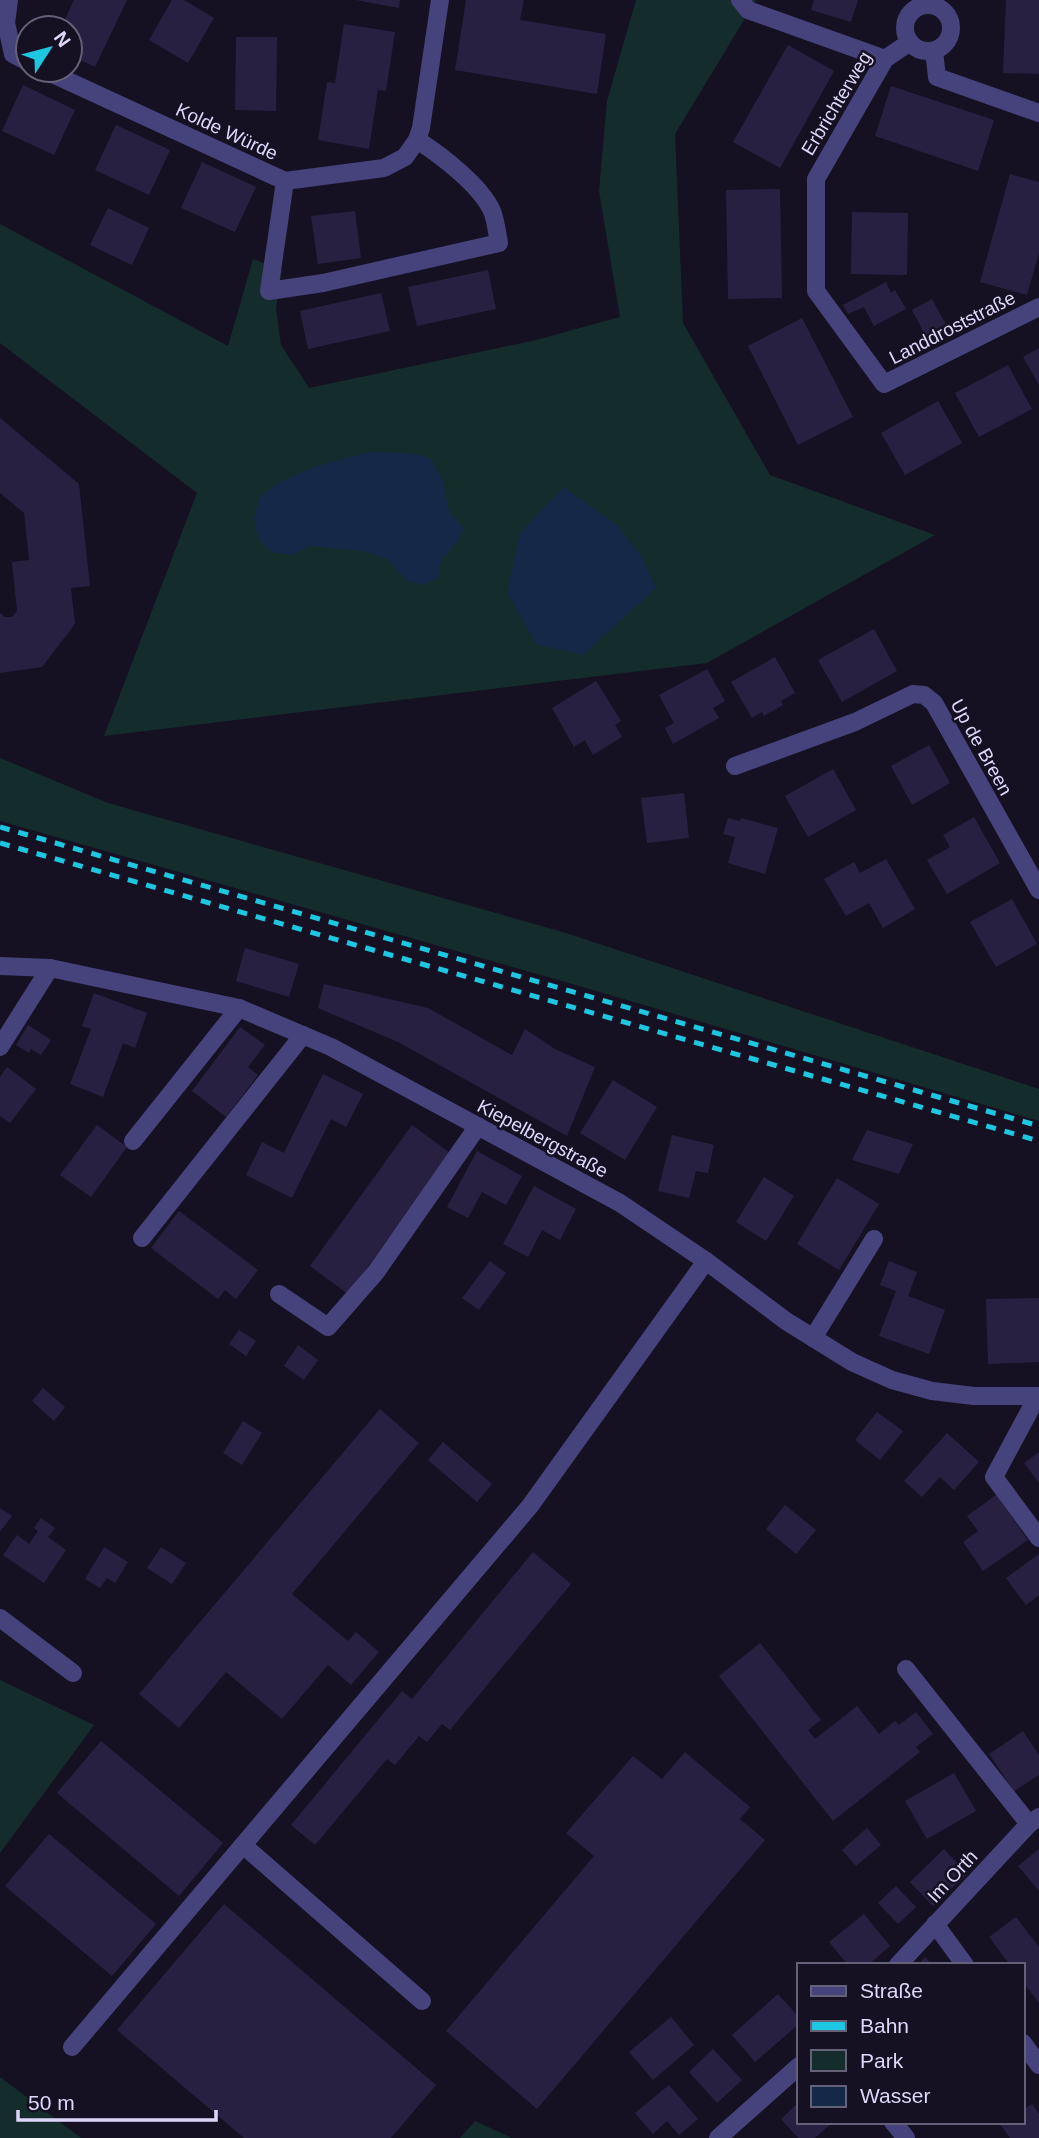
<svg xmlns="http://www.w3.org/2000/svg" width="1039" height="2138" font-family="Arial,sans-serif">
	<rect width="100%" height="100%" fill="#151123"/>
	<g fill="#152c2c">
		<path d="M636,0h120l-81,134 8,189 87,152 165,60 -228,128 -603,73 93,-243 -197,-150v-119l228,122 25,-87 29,11 -6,39 5,36 28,43 227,-48 84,-23 -21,-126 8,-90z"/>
		<path d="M0,758l108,45 458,130 473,156v32l-470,-138 -569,-162z"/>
		<path d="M0,1680l94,45 -94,128z"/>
		<path d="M0,2077l81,61h-81z"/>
		<path d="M475,2121l37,17h-52z"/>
	</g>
	<g fill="#162848">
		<path d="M369,452l41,1 20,5 13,23 6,31 15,16 -8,16 -15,16 -3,19 -15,6 -17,-5 -19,-21 -23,-8 -55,-5 -16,9 -21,-3 -14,-13 -4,-21 6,-22 22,-15 32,-14z"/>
		<path d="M564,487l53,38 26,34 13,29 -73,67 -47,-11 -29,-52 13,-59z"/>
	</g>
	<g fill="#282041">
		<path d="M74,0h53l-32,67 -25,-12v-27h-9z"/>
		<path d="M172,0h12l30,18 -26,45 -39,-23z"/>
		<path d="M356,0h44l-1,8z"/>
		<path d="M466,0h58l-4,20 86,14 -9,60 -142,-24z"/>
		<path d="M814,0h44l-7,22 -40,-12z"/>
		<path d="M1006,0h33v74l-36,-1z"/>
		<path d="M344,24l51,8 -9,59 -8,-1 -9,59 -51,-9 9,-58 8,1z"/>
		<path d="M236,37h41l-1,74 -41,-1z"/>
		<path d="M788,45l46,26 -54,97 -47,-26z"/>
		<path d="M23,85l52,25 -21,45 -52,-24z"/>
		<path d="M891,86l103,34 -16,51 -103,-35z"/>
		<path d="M116,125l54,25 -21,45 -54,-25z"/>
		<path d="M202,162l54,25 -21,45 -54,-24z"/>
		<path d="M1010,174l29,8v71l-12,42 -47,-13z"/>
		<path d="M780,189l2,109 -54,1 -2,-109z"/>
		<path d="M108,208l41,20 -17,37 -42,-20z"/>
		<path d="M355,211l6,47 -43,6 -7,-48z"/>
		<path d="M852,212l56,1 -1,62 -56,-1z"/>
		<path d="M488,270l8,39 -79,17 -9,-39z"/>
		<path d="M886,282l5,11 4,-3 11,19 -32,17 -10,-19 -16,7 -5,-9z"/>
		<path d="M381,293l9,38 -82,18 -8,-38z"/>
		<path d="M932,299l17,31 -21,11 -16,-31z"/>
		<path d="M802,318l51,99 -55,28 -50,-99z"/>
		<path d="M1039,348v37l-16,-28z"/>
		<path d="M1008,365l24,44 -53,28 -24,-44z"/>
		<path d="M938,401l24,42 -57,32 -24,-42z"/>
		<path d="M0,418l79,66 11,102 -19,2 4,36 -33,43 -42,6v-60l5,4h7l5,-6 -5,-49 17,-2 -5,-47 -24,-20z"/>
		<path d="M874,629l23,42 -55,31 -24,-42z"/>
		<path d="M775,657l20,36 -14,8 2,4 -19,11 -2,-4 -10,6 -21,-36z"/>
		<path d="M707,669l18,32 -12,7 6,10 -46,26 -8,-16 9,-5 -15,-28z"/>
		<path d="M596,681l25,40 -6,4 7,12 -29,18 -8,-15 -11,7 -22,-39z"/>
		<path d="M929,745l21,38 -38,22 -21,-39z"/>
		<path d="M833,769l23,41 -48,27 -23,-41z"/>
		<path d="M684,793l5,45 -42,5 -6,-45z"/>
		<path d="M974,817l26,46 -53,31 -20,-34 23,-13 -7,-12z"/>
		<path d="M728,818l12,3 1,-3 37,10 -13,46 -37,-11 7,-26 -12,-3z"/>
		<path d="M886,859l29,50 -32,19 -14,-25 -23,13 -22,-37 30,-17 6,11z"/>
		<path d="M1012,899l25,45 -41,23 -26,-45z"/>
		<path d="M245,948l54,16 -10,33 -53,-16z"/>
		<path d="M324,984l104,24 84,47 13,-26 30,20 40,18 -28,69 -169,-94 -80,-34z"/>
		<path d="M94,993l53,20 -12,35 -12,-5 -20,54 -33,-13 21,-55 -9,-3z"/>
		<path d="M28,1025l23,15 -10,15 -10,-6 -2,4 -13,-8z"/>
		<path d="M240,1027l25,18 -17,22 10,8 -32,42 -34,-26z"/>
		<path d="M7,1067l29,22 -26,34 -10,-7v-39z"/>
		<path d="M323,1074l40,20 -17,33 -15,-8 -39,79 -46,-23 16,-33 22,11z"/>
		<path d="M613,1080l44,27 -32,53 -45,-27z"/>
		<path d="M97,1125l30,22 -36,50 -31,-22z"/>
		<path d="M412,1125l38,28 -102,141 -38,-28z"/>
		<path d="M867,1130l46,14 -14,30 -47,-14z"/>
		<path d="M672,1135l42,10 -6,28 -12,-2 -7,27 -31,-7z"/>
		<path d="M477,1151l45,25 -16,29 -24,-13 -14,26 -21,-11z"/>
		<path d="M764,1177l30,19 -28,45 -30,-19z"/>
		<path d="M837,1178l42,26 -40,66 -42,-26z"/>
		<path d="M534,1186l42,23 -16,31 -18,-10 -14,27 -25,-13z"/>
		<path d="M179,1211l79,59 -22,29 -11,-9 -7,9 -67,-51z"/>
		<path d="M490,1261l16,12 -27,37 -17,-12z"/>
		<path d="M889,1261l28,11 -9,24 37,14 -16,44 -50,-18 17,-45 -16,-6z"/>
		<path d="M1039,1298v64l-51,2 -2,-65z"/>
		<path d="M239,1330l17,11 -10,15 -17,-12z"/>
		<path d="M298,1345l20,15 -14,20 -20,-14z"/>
		<path d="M43,1388l22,19 -11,14 -22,-20z"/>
		<path d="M380,1409l39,34 -127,151 56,47 8,-9 23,20 -28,33 -23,-20 -46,54 -56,-47 -47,56 -40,-34z"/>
		<path d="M877,1412l26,19 -23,29 -25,-20z"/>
		<path d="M243,1421l19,12 -20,32 -19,-12z"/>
		<path d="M947,1433l32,29 -25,28 -14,-13 -18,20 -18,-16z"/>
		<path d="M443,1442l49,42 -15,18 -49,-42z"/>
		<path d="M1039,1452v31l-15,-20z"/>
		<path d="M996,1495l32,45 -45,31 -20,-29 15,-11 -11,-15z"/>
		<path d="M785,1505l31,25 -20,24 -30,-25z"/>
		<path d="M0,1508l12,8 -12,16z"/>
		<path d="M41,1518l14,10 -7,9 18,13 -22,33 -41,-28 14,-20 12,9 9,-13 -4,-3z"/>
		<path d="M104,1547l24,15 -13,21 -8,-5 -7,10 -15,-9z"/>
		<path d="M161,1547l25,16 -14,21 -25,-16z"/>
		<path d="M533,1552l38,32 -121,146 -8,-6 -15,18 -8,-6 -24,29 -8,-6 -72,86 -24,-20 111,-134 10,8z"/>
		<path d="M1039,1554v41l-13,10 -20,-27z"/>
		<path d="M760,1643l61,77 -13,10 7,9 42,-33 22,28 16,-13 4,4 17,-13 17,22 -17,13 4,5 -87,69 -114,-145z"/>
		<path d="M1023,1731l16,24v20l-25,16 -25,-37z"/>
		<path d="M101,1741l122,102 -44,53 -122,-103z"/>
		<path d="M685,1752l65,55 -10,12 25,21 -228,269 -91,-78 148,-175 -28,-23 67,-77 29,23z"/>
		<path d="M954,1773l22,38 -49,28 -22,-38z"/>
		<path d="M867,1828l14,17 -25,21 -14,-16z"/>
		<path d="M49,1834l107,90 -44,52 -107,-90z"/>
		<path d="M944,1849l23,25 -34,32 -23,-24z"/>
		<path d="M1039,1849v42l-21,-25z"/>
		<path d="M896,1886l20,21 -18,17 -20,-21z"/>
		<path d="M224,1904l212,181 -45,53h-147l-127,-108z"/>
		<path d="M864,1914l26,32 -22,19h-20l-19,-23z"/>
		<path d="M1016,1917l23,30v56l-16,-21v-17h-13l-21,-28z"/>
		<path d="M925,1957l7,8h-14z"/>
		<path d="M778,1994l21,23v7l-44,38 -23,-27z"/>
		<path d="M671,2017l23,28 -41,35 -24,-28z"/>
		<path d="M713,2049l29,31 -25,23 -28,-31z"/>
		<path d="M669,2085l29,34 -19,16 -12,-14 -14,13 -18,-21z"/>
		<path d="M799,2102v20h34l-18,16h-17l-17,-19z"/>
		<path d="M1032,2104l7,10v24h-29l-9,-13 4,-3h18v-12z"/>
	</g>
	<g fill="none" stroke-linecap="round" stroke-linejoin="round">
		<g stroke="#46427c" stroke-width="18">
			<path d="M9,0l-3,23 7,31 15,8"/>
			<path d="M740,0l8,10 137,49"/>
			<circle cx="928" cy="28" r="23"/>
			<path d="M910,42l-25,17 -69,120v112l68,93 155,-77"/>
			<path d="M934,51l3,26 102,36"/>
			<path d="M44,70l241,111 99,-13 21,-11 12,-17 4,-12 19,-128"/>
			<path d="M285,181l-16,110 54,-8 176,-40c-2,-10 -3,-22 -7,-32 -11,-25 -51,-56 -75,-71"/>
			<path d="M735,766l120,-44 58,-28 11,1 10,8 105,187"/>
			<path d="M0,966l50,2 189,40 92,39 289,156 86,58 80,60 66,41 40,18 40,11 42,5h65"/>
			<path d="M0,1047l50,-79"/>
			<path d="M133,1141l106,-133"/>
			<path d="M142,1238l161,-203"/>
			<path d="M279,1294l49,33 48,-55 102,-146"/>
			<path d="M813,1338l61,-99"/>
			<path d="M1037,1397l-43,80 45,61"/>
			<path d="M0,1618l73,55"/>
			<path d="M906,1669l123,155"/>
			<path d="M243,1845l179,156"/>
			<path d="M935,1924l30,41"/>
			<path d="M898,1965l131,-141 10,-7"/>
			<path d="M1023,2043l16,22"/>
			<path d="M72,2047l458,-541 176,-245"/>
			<path d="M893,2122l13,16"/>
			<path d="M718,2138l81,-72"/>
		</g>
		<g stroke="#1dc7e1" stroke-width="5" stroke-dasharray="10 9" stroke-linecap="butt">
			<path d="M0,827l1039,299"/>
			<path d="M0,843l1039,298"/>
		</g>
	</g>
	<g text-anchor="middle" stroke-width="5" stroke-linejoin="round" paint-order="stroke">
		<g font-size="19" fill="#ddd8fa" stroke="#151123">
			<text transform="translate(836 103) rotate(-59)" y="7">Erbrichterweg</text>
			<text transform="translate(227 131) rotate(25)" y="7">Kolde Würde</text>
			<text transform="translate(952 327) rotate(-27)" y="7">Landdroststraße</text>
			<text transform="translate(982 747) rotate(61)" y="7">Up de Breen</text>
			<text transform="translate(543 1138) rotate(28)" y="7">Kiepelbergstraße</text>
			<text transform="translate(952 1876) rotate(-47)" y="7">Im Orth</text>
		</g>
	</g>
	<rect x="797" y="1963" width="228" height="161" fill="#151123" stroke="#656179" stroke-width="2"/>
	<rect x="811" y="1986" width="35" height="10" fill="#46427c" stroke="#656179" stroke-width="2"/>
	<text x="860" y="1998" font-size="21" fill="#ddd8fa">Straße</text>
	<rect x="811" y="2021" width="35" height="10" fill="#1dc7e1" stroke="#656179" stroke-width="2"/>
	<text x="860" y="2033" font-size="21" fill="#ddd8fa">Bahn</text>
	<rect x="811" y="2050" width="35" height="21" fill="#152c2c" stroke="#656179" stroke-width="2"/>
	<text x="860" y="2068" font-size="21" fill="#ddd8fa">Park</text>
	<rect x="811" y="2086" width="35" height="21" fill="#162848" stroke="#656179" stroke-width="2"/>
	<text x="860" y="2103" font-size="21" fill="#ddd8fa">Wasser</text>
	<g transform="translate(49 49) rotate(54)"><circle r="33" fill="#151123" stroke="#656179" stroke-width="2"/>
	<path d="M0-5L12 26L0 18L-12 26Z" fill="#1dc7e1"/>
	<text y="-10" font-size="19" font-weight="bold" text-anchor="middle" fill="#ddd8fa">N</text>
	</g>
	<path d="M18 2110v10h198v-10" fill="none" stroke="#ddd8fa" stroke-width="3.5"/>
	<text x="28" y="2110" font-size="21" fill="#ddd8fa" stroke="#151123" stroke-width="5" paint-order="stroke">50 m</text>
</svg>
